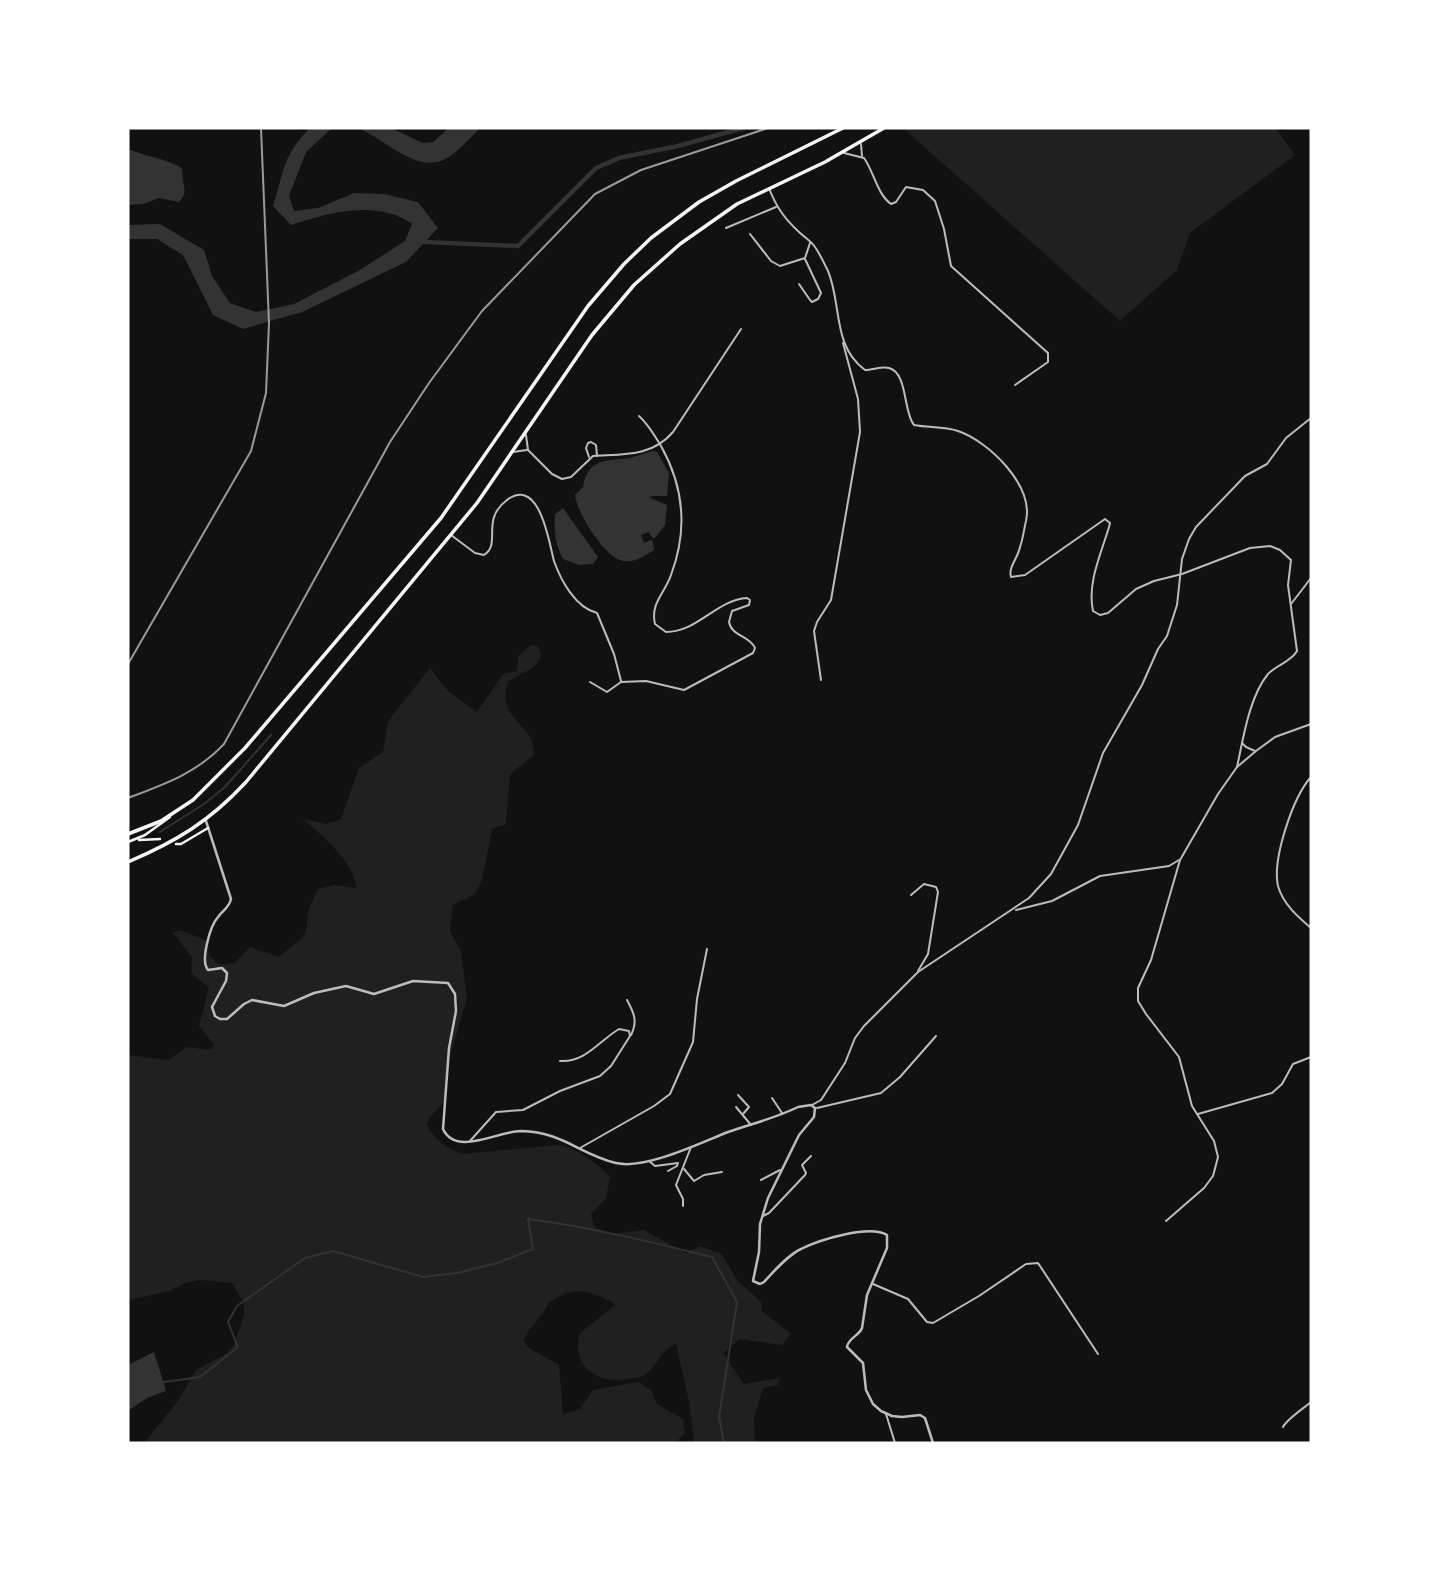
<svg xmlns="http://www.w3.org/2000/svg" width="1439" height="1571" font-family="Commissioner,sans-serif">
	<rect width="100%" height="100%" fill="#111"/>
	<g fill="#202020">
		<path d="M903,128h373l19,27 -105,78 -13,37 -57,51z"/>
		<path d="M531,645l7,1c11,20 -17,26 -30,36 -14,37 28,41 26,73l-24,19 -4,50 -14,5 -10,51 -8,15 -21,10 -3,26 11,21 6,46 -21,72v30l-16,17 -3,7c5,15 20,23 34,30l97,-9c20,3 37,18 52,31l-4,22 -15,16 4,14 18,6 31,-4 42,23 14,-7 22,8 15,26 24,22 1,9 29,23 -9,11 -42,-6 -17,14 21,31 36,-6 -2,7 -15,3 -9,30 1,25h-61l-5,-42 -13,-57c-16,6 -19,23 -31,31 -4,3 -12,3 -17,4 -30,6 -58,-13 -48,-46l35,-28c-8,-8 -32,-16 -44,-13 -7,1 -15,7 -22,10 -6,16 -19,22 -25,38l3,7 32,18 4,49 17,-5 13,-19 45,-8 13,8 6,14 26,15 2,14 -10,10h-531l34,-42 18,-31 30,-16 8,-9 10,-31v-11l-12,-20 -32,-3 -12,2 -19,9 -41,9v-245l40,5 19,-13 22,3 6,-4 -16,-20 10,-38 -18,-15 1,-16 -19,-24 7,-3 28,11 1,15 11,9 15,-2 15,-16 29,10 24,-20 3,-6 2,-20 10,-22 16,-4 22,3c0,-25 -36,-54 -53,-69l24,5 14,-5 18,-51 24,-16 5,-31 42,-53 18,23 29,21 26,-38 14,-3 1,-15z"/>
	</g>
	<g fill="#333">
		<path d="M310,128h22l-26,24 -17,44 5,15 24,-3 36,-15 30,1 34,8 20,26 -32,34 -104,50 -59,17 -30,-14 -30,-60 -26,-16h-29v-14l32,-1 44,26 8,26 18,27 26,9 38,-8 64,-33 47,-30 7,-17c-35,-25 -83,-11 -121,1l-18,-19c11,-34 10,-52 37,-78z"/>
		<path d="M357,128h34l32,15 10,-1 16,-14h31c-10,10 -21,23 -33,30 -30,18 -62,-20 -90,-30z"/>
		<path d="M128,149c10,5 50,13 54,20 0,2 1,10 1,12 2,9 3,14 -4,21l-20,-4 -16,6 -15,1z"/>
		<path d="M652,451l5,1 12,21 -2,23h-16l-1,2 17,7 -2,20 -11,14 -6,-7 -7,3 3,8 7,-3 2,2 1,8c-10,6 -19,13 -31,11 -19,-4 -46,-48 -48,-66l8,-8c5,-29 23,-26 47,-29 8,-2 15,-5 22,-7z"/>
		<path d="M563,508l35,49 -5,7 -14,1 -16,-6c-8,-15 -9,-29 -8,-45z"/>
		<path d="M154,1352l12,39 -19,7 -19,13v-46z"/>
	</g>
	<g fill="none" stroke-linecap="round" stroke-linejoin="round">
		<g stroke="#333" stroke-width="2">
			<path d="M160,832l44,-28 21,-17 46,-52"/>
			<path d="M164,1382l36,-5 38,-30 -10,-25 9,-16 68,-48 28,-7 90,26 34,-4 40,-10 36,-14 -5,-30c62,8 123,23 184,38l25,45 -18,115 5,26"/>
		</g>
		<path stroke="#333" stroke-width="4.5" d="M424,242l94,4 78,-78 23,-10 59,-12 65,-18"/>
		<g stroke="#bcbcbc" stroke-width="2">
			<path d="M861,144l1,12"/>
			<path d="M844,153l20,5c10,14 13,36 27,46l5,-2 10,-15 17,3 12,11 9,28 7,37 97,87v9l-33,23"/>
			<path d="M769,188c7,19 16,31 30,44 5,5 12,9 16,15 5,7 9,16 13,24 14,33 4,75 37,99 8,0 16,-4 24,-2 19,5 14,44 25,57 15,3 29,1 44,6 30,10 76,54 68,90 -2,8 -3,18 -6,26 -2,11 -12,20 -9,30l14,-2 80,-56 5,4 -1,4c-8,27 -22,56 -16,84l7,4 8,-2 28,-24 18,-8 28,-7 68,-26 20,-2 10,4 11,10 -3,25 9,66c-6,11 -21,14 -29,23 -19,23 -25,66 -31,93"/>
			<path d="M726,228l50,-21"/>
			<path d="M750,234l21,27 9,5 25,-8 5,-15"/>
			<path d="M799,284l11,16 2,2 6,-3 3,-6 -16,-34"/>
			<path d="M526,435l2,15 24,24 10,5 9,-2 22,-21c30,-2 59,1 80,-24l68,-103"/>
			<path d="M513,452l14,-2"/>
			<path d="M589,457l-3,-9 2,-5 3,-1 5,3 1,11"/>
			<path d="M451,535l24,18 9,2c18,-11 -4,-35 23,-55 33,-24 42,43 47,61 7,20 22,47 43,52l17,41 7,27"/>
			<path d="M1291,604l20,-26"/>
			<path d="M821,680l-7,-49 3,-9 14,-22 29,-168 -2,-33 -15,-56"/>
			<path d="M590,682l17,10 14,-10 25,-1 38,9 69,-37 2,-5c-6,-13 -23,-11 -26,-26l3,-11 17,-6 1,-5 -3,-2c-31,2 -49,34 -81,34l-11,-8c-5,-21 10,-31 16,-49 17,-45 13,-88 -10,-129 -7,-11 -12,-21 -22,-30"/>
			<path d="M1242,743l4,4 9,4"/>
			<path d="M1311,777c-18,20 -39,82 -33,109 5,18 20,31 33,42"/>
			<path d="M911,895l13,-11 12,3 2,5 -10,62 -10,17"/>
			<path d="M1016,910l36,-9 48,-25 69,-10 10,-6"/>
			<path d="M627,1000c7,13 11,21 4,35"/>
			<path d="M738,1095l11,12 -6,7"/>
			<path d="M772,1098l10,15"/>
			<path d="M812,1105l9,-5 24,-37 10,-25 9,-12 54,-54 111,-74 22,-24 27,-49 25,-72 39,-68 16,-36 9,-13 10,-31 5,-46 7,-20 7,-12 49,-51 22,-12 19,-26 25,-20"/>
			<path d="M736,1107l15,18"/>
			<path d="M817,1108l64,-15 19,-16 36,-41"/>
			<path d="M1198,1114l74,-21 10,-9 11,-20 18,-7"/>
			<path d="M470,1141l26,-29 27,-2 37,-19 40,-15 11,-10 19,-30 -1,-5 -10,-2c-20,12 -34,34 -59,32"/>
			<path d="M580,1148l74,-42 16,-12 23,-52 4,-43 10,-50"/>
			<path d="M649,1161l6,5 23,-3 -1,3 -9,5"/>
			<path d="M684,1169l10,12 10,-6 18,-3"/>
			<path d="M761,1180l19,-10"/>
			<path d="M683,1206v-7l-7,-14 15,-38"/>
			<path d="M763,1216l6,-3 36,-38 1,-2 -4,-8 9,-9"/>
			<path d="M1166,1221l38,-33 9,-12 5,-19 -4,-16 -22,-35 -13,-49 -33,-43 -8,-13v-13l13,-28 29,-100 38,-66 19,-27 19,-16 19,-14 36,-13"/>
			<path d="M873,1284l35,15 19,23 6,1 46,-27 47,-32 12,-1 60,91"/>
			<path d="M886,1414l9,29"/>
			<path d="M1283,1427c4,-8 21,-19 28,-25"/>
		</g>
		<path stroke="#bcbcbc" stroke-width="2.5" d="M206,821l25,78c-2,9 -8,11 -13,18 -8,9 -18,44 -10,53l14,-2 5,5 -1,8 -14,26 3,9 5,3h7l17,-15 8,-4 32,6 30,-13 32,-7 28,8 39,-13 35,2 7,11 1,17 -7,37 -6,81c13,28 55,2 78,2 42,1 58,23 95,32 29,7 84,-20 112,-31 23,-8 48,-14 70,-25l13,-2 4,3 -1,9 -15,18 -31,63 -8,26 -1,28 -6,29 7,3 4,-2c10,-11 24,-27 37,-33 18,-9 69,-25 86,-14v13l-20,47 -5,33c-3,8 -14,10 -15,19l16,16 3,27 7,14 8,7 11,5 10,1 18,-2 5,3 8,25"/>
		<g stroke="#f5f5f5" stroke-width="2.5">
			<path d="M139,840l21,-1"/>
			<path d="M128,842l17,-7 25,-18"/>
			<path d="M176,844h5l27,-16"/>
		</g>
		<g stroke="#f5f5f5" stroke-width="3.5">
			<path d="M128,834l33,-13 32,-21 52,-52 196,-230 147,-212 36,-42 27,-26 48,-36 37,-21 107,-53"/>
			<path d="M128,862c49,-21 82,-41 118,-80l231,-279 115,-168 42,-50 46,-41 57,-40 88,-42 59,-34"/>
		</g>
		<g stroke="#9a9a9a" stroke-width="2">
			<path d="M128,664l123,-213 15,-58 3,-70 -8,-195"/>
			<path d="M128,798c37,-14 69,-25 96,-54l166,-302 39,-59 53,-72 113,-117 46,-24 127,-42"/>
		</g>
	</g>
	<rect width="1439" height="1571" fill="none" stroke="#ffffff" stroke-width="259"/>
</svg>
